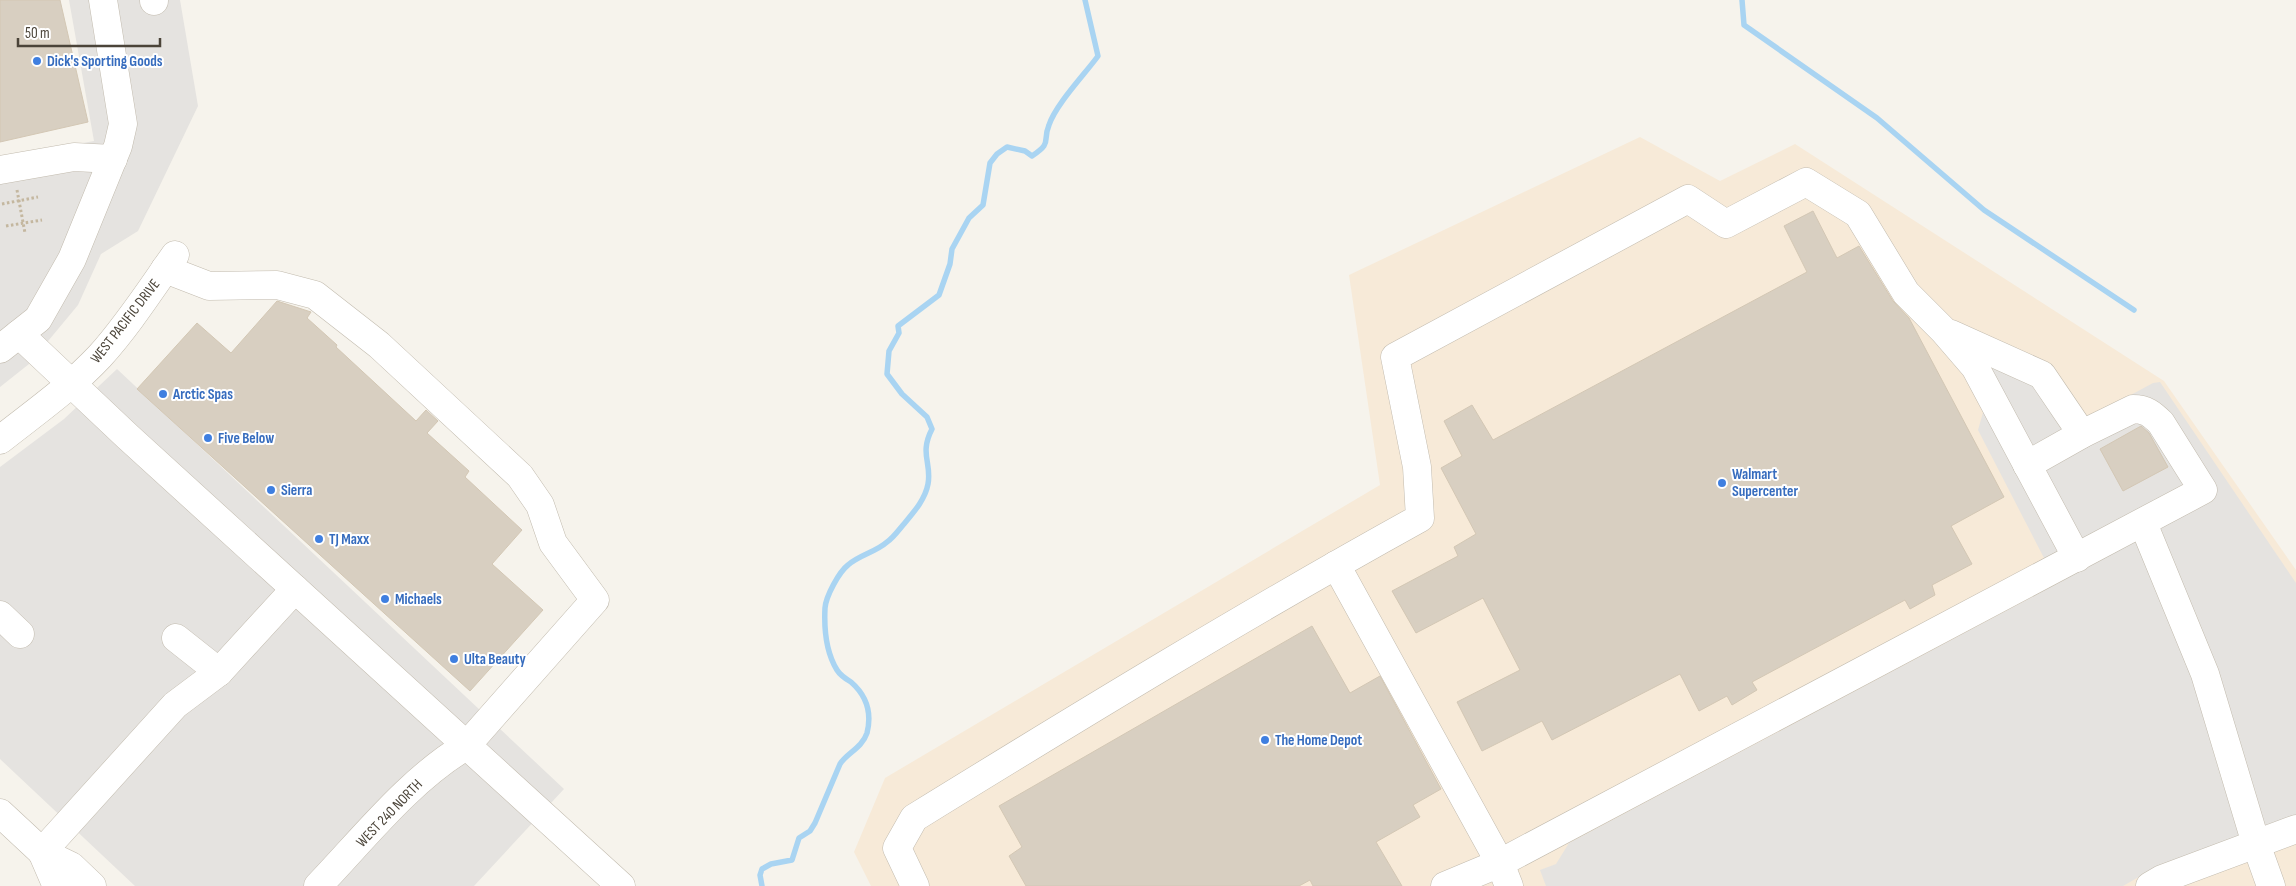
<svg xmlns="http://www.w3.org/2000/svg" width="2296" height="886" font-family="'Sofia Sans Condensed',sans-serif">
	<rect width="100%" height="100%" fill="#f6f3ec"/>
	<path fill="#f7ead8" d="M1640,137l80,44 75,-37 369,237 132,189v316h-1425l-17,-34 31,-74 495,-293 -31,-210z"/>
	<g fill="#e5e3e0">
		<path d="M69,0h111l18,106 -60,125 -37,23 -23,51 -49,59 -29,23v-229l94,-17z"/>
		<path d="M1990,366l49,19 25,46 89,-48 7,-1 136,201v233l-145,54 -28,16h-577l-6,-16 16,-6 13,-21 495,-263 -20,-22 -66,-128 14,-49z"/>
		<path d="M117,369l447,420 -90,97h-339l-135,-127v-292l64,-48z"/>
	</g>
	<g fill="none" stroke-linecap="round" stroke-linejoin="round">
		<g stroke="#a9d4f2" stroke-width="5.5">
			<path d="M1742,0l2,25 133,93 107,92 150,100"/>
			<path d="M762,886l-2,-11 2,-6 9,-5 21,-4 7,-22 11,-7 5,-8 25,-59c7,-11 22,-16 27,-31 5,-20 0,-37 -16,-51 -5,-3 -11,-7 -14,-12 -11,-18 -13,-42 -12,-62 1,-12 14,-36 23,-43 11,-10 28,-13 39,-23 6,-4 11,-11 16,-17 10,-12 22,-25 25,-41 4,-21 -9,-30 4,-55l-5,-12 -25,-23 -15,-20 2,-23 10,-18 -1,-7 41,-31 11,-31 2,-15 17,-31 14,-13 7,-42 7,-9 10,-7 18,4 7,5c21,-14 10,-14 17,-31 7,-21 36,-51 49,-69l-13,-56"/>
		</g>
	</g>
	<g fill="#d8cfc1" stroke="#d3c7b4">
		<path d="M0,0h60l28,122 -88,20z"/>
		<path d="M1813,211l24,47 22,-12 34,55 16,17 95,179 -53,29 21,38 -40,21 3,10 -25,14 -5,-9 -153,82 5,8 -25,15 -5,-9 -28,15 -19,-37 -128,66 -10,-19 -60,30 -25,-49 63,-32 -37,-72 -67,35 -24,-42 66,-35 -4,-9 22,-13 -35,-66 21,-12 -18,-35 28,-16 21,35 314,-168 -23,-46z"/>
		<path d="M277,301l34,11 -4,6 30,27 -1,2 80,74 10,-11 12,11 -11,12 42,38 -4,6 57,53 -30,34 51,46 -73,81 -333,-302 60,-66 34,30z"/>
		<path d="M2141,426l8,7 19,34 -45,24 -23,-42z"/>
		<path d="M1312,626l38,67 30,-17 61,113 -28,16 7,12 -44,25 26,44h-89l-3,-6 -11,6h-273l-17,-30 13,-9 -23,-41z"/>
	</g>
	<g fill="none" stroke-linecap="round" stroke-linejoin="round">
		<g stroke="#c2bbae" stroke-width="29">
			<g id="minor">
				<path d="M103,0l20,124 -5,22 -46,113 -34,60 -19,15 108,102 494,450"/>
				<path d="M154,0v1"/>
				<path d="M0,170l74,-13 39,2"/>
				<path d="M165,269l44,17 68,-1 38,10 64,50 141,131 20,29 13,38 42,57 -129,146c-57,34 -102,92 -148,140"/>
				<path d="M1951,334l91,41 40,59"/>
				<path d="M0,349l19,-15"/>
				<path d="M0,440c34,-27 70,-52 100,-84 28,-31 51,-67 75,-101"/>
				<path d="M2143,523l62,151 51,170 15,42"/>
				<path d="M1336,565l164,298 9,23"/>
				<path d="M0,615l20,19"/>
				<path d="M176,638l43,34"/>
				<path d="M0,813l42,39 29,14 21,20"/>
				<path d="M42,852l133,-147 44,-33 76,-83"/>
				<path d="M42,852l13,30 5,4"/>
				<path d="M915,886l-18,-38 17,-30c167,-103 334,-205 506,-300l-3,-51 -22,-110 293,-158 38,25 80,-42 52,32 48,79 38,38 31,36 102,191"/>
				<path d="M1445,886l55,-23 703,-373 -42,-67c-9,-9 -15,-14 -28,-14l-51,25 -55,31"/>
				<path d="M2150,886l12,-7 134,-50"/>
			</g>
		</g>
		<g stroke="#c4b79f" stroke-width="3" stroke-dasharray="2.5 2.5" stroke-linecap="butt">
			<path d="M17,190l8,43"/>
			<path d="M2,204l36,-7"/>
			<path d="M6,226l36,-6"/>
		</g>
		<use href="#minor" stroke="#fff" stroke-width="28"/>
	</g>
	<g fill="#3f7fe0" stroke="#fff" stroke-width="2">
		<circle cx="37" cy="61" r="5"/>
		<circle cx="163" cy="394" r="5"/>
		<circle cx="208" cy="438" r="5"/>
		<circle cx="1722" cy="483" r="5"/>
		<circle cx="271" cy="490" r="5"/>
		<circle cx="319" cy="539" r="5"/>
		<circle cx="385" cy="599" r="5"/>
		<circle cx="454" cy="659" r="5"/>
		<circle cx="1265" cy="740" r="5"/>
	</g>
	<g text-anchor="middle" stroke-width="4" stroke-linejoin="round" paint-order="stroke">
		<g font-size="15" font-weight="bold" fill="#366cbe" stroke="#fff" text-anchor="start">
			<text x="47" y="66">Dick's Sporting Goods</text>
			<text x="173" y="399">Arctic Spas</text>
			<text x="218" y="443">Five Below</text>
			<text x="1732" y="479">Walmart<tspan x="1732" dy="17">Supercenter</tspan></text>
			<text x="281" y="495">Sierra</text>
			<text x="329" y="544">TJ Maxx</text>
			<text x="395" y="604">Michaels</text>
			<text x="464" y="664">Ulta Beauty</text>
			<text x="1275" y="745">The Home Depot</text>
		</g>
		<g font-size="15" fill="#4b4439" stroke="#fff">
			<text transform="translate(125 321) rotate(-52)" y="5">WEST PACIFIC DRIVE</text>
			<text transform="translate(389 813) rotate(-46)" y="5">WEST 240 NORTH</text>
		</g>
	</g>
	<path d="M18 38v8h142v-8" fill="none" stroke="#4b4439" stroke-width="2.5"/>
	<text x="25" y="38" font-size="15" fill="#4b4439" stroke="#ffffff" stroke-width="4" paint-order="stroke">50 m</text>
</svg>
